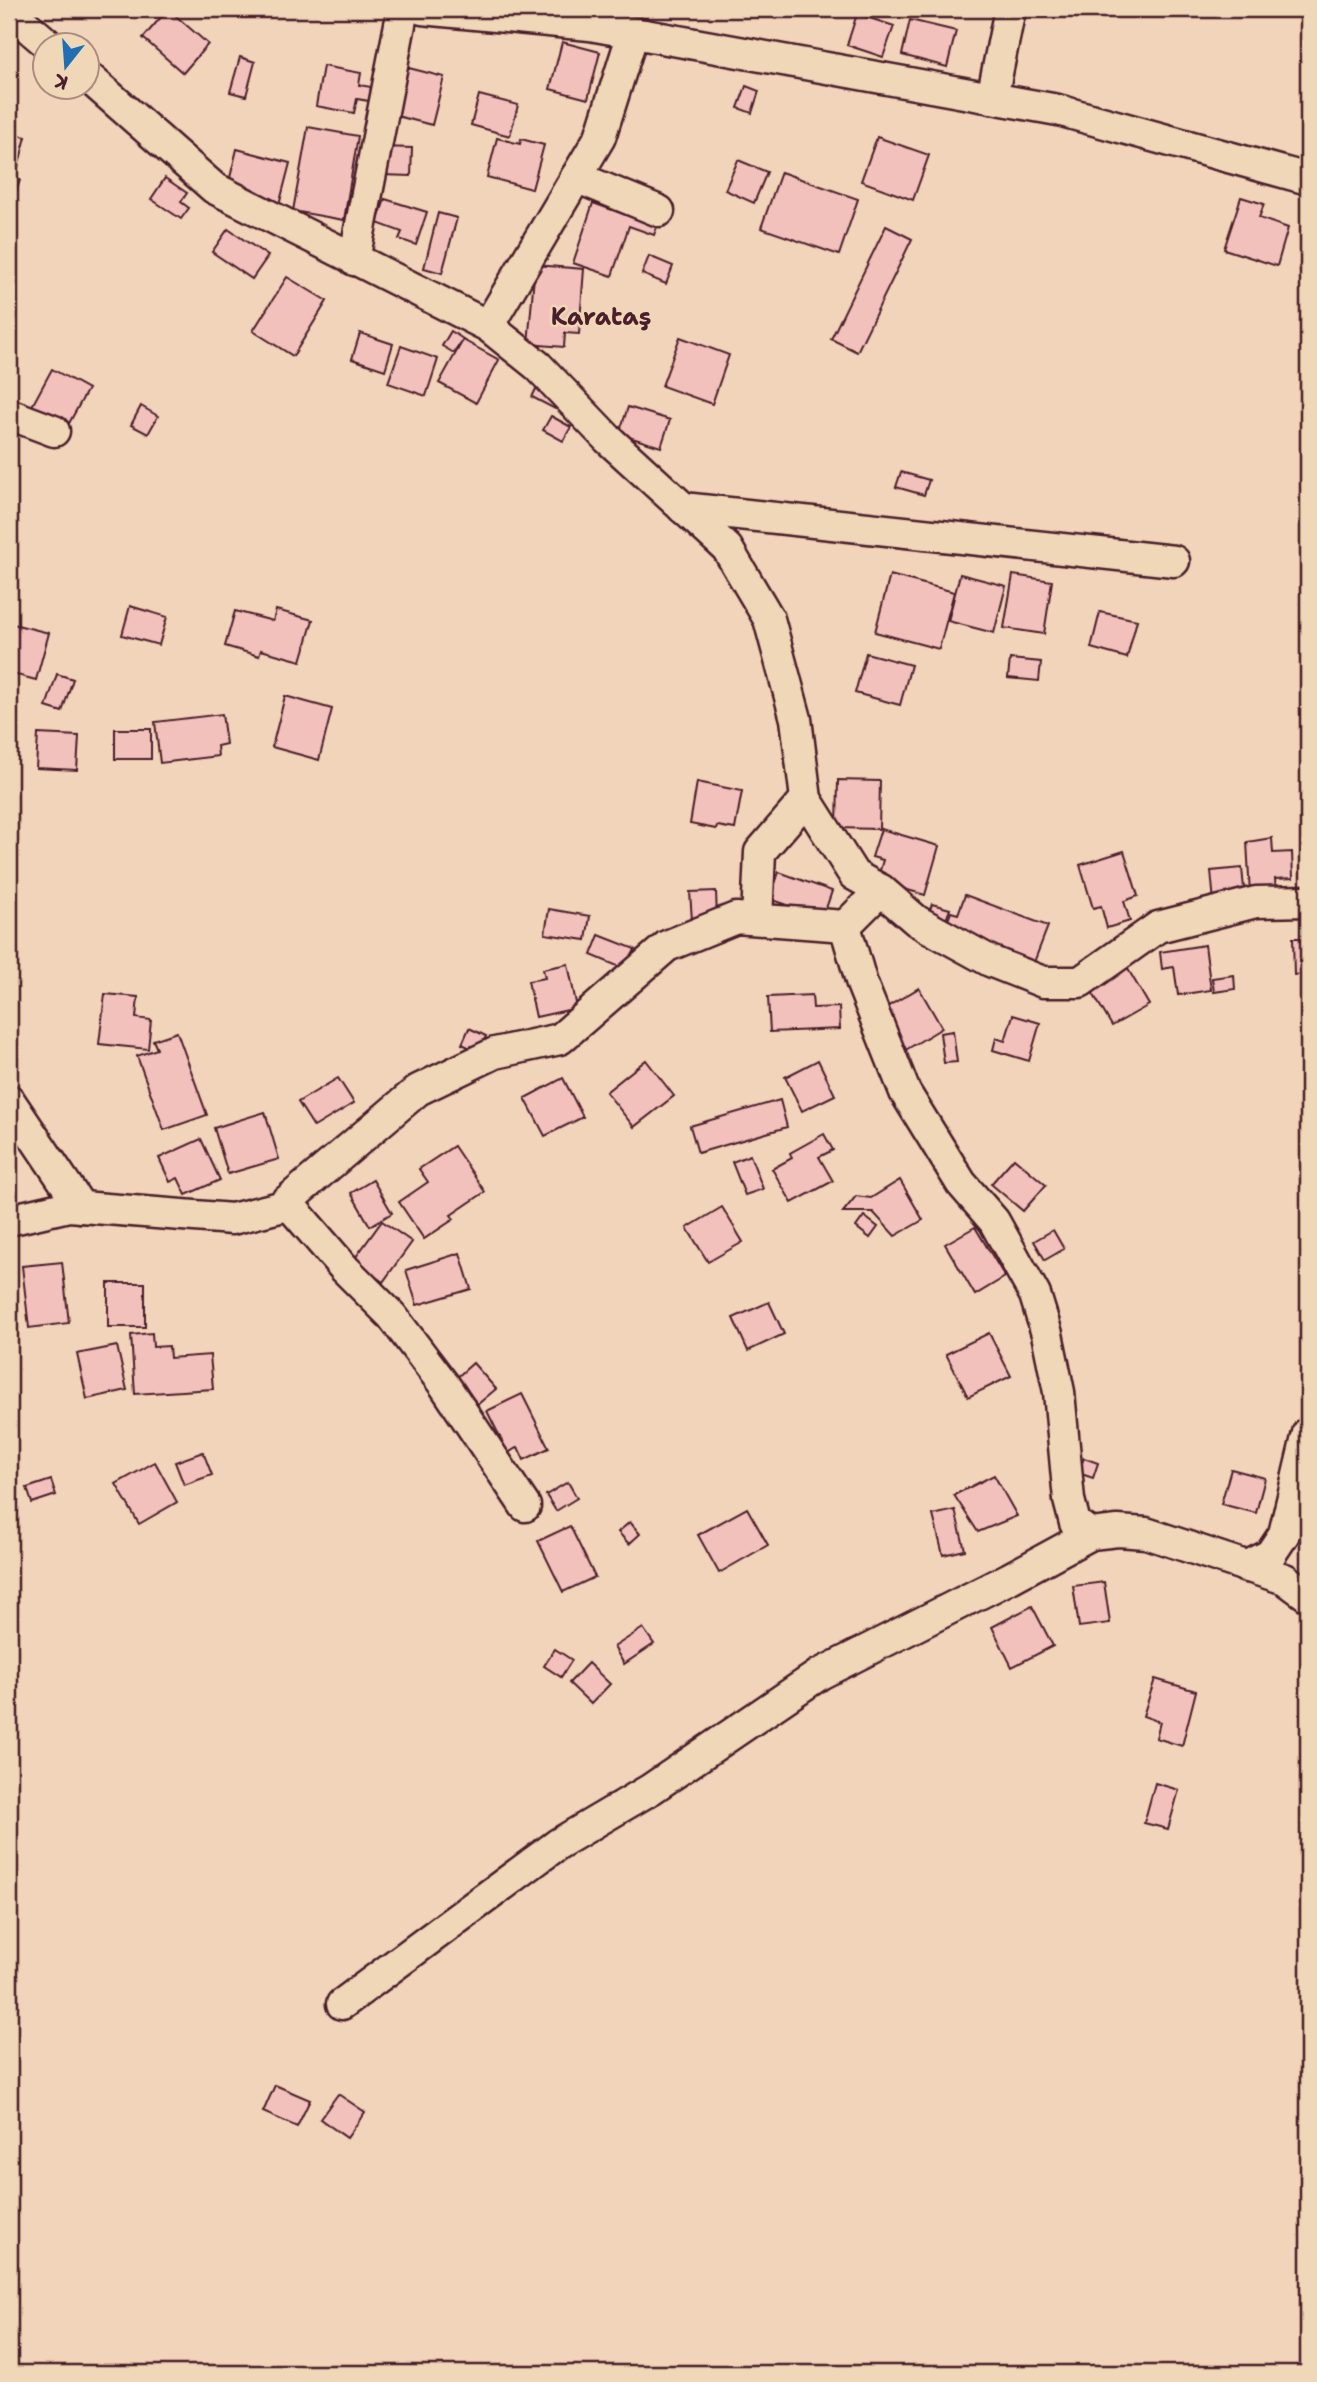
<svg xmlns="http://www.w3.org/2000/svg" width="1317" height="2382" font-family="'Shantell Sans',sans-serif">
	<rect width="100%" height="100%" fill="#f1d4b9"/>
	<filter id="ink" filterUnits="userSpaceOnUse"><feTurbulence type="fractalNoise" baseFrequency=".0143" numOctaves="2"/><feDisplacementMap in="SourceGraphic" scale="14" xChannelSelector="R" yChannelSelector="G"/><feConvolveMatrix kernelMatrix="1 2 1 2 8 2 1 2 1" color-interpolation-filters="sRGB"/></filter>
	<g filter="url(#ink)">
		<g fill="#f2c1bc" stroke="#4a1f2b" stroke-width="2">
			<path d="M168,9l40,35 -25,29 -40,-35z"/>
			<path d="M619,9h24l-3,12 -22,-6z"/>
			<path d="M857,14l37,12 -11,31 -36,-12z"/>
			<path d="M910,20l46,11 -9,36 -45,-12z"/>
			<path d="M562,42l38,10 -12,47 -38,-10z"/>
			<path d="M240,57l15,5 -9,34 -16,-4z"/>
			<path d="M397,65l47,12 -12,48 -47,-12z"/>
			<path d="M323,66l38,7 -2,12 12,2 -2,14 -12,-2 -3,14 -38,-7z"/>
			<path d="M746,86l13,5 -7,22 -14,-5z"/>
			<path d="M479,95l39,10 -8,31 -39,-11z"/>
			<path d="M308,127l50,9 -14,84 -51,-9z"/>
			<path d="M9,133l17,4 -9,34 -8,-2z"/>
			<path d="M877,137l52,18 -16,45 -52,-19z"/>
			<path d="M497,138l23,6 1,-5 23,6 -12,44 -45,-12z"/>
			<path d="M383,147l29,1 -1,28 -30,-1z"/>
			<path d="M237,149l53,14 -13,50 -50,-23z"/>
			<path d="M738,160l29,12 -13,31 -29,-13z"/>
			<path d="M781,172l77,27 -19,56 -78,-27z"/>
			<path d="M9,176l11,4 -5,15 -6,-2z"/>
			<path d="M165,178l22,15 -6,9 8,6 -8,11 -30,-20z"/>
			<path d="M1241,197l23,7 -5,14 29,10 -11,38 -53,-17z"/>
			<path d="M385,199l42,13 -11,33 -17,-6 3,-7 -25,-9z"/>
			<path d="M593,203l64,23 -3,9 -25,-9 -17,50 -39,-13z"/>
			<path d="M438,213l19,5 -15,55 -18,-5z"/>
			<path d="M886,226l26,13 -55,113 -26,-13z"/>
			<path d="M228,229l40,27 -16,23 -40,-27z"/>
			<path d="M649,256l24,10 -7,18 -24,-10z"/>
			<path d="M1308,256v20l-8,-5z"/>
			<path d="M535,265l49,4 -5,65 -14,-1 -1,14 -36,-3z"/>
			<path d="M287,277l40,24 -34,55 -40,-25z"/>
			<path d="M451,331l12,8 -9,14 -12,-7z"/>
			<path d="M360,333l33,11 -8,26 -33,-11z"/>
			<path d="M680,337l49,18 -17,49 -50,-18z"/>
			<path d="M463,340l36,20 -23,43 -37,-20z"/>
			<path d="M401,346l37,13 -12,37 -38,-13z"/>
			<path d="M52,369l36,20 -20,36 -41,-10z"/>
			<path d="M539,383l23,13 -7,13 -23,-12z"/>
			<path d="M141,406l17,10 -10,18 -17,-9z"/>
			<path d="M628,407l42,13 -9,27 -42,-13z"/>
			<path d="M551,416l20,11 -8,14 -20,-11z"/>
			<path d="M901,472l28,8 -5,15 -28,-8z"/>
			<path d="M960,574l46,12 -12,47 -46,-12z"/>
			<path d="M890,575l64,17 -15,57 -64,-17z"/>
			<path d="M1013,575l39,6 -8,53 -40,-6z"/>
			<path d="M130,606l37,11 -8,28 -37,-10z"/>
			<path d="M276,610l37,10 -12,41 -40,-11 -2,6 -34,-10 10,-35 38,10z"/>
			<path d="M1100,612l37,8 -10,38 -36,-10z"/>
			<path d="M9,623l40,10 -13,47 -27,-7z"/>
			<path d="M866,653l45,12 -11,40 -45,-12z"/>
			<path d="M1010,659l31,3 -2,19 -31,-3z"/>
			<path d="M57,674l16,5 -11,33 -16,-5z"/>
			<path d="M285,696l47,13 -13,51 -47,-13z"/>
			<path d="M222,714l4,30 -9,2 1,10 -58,7 -5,-41z"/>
			<rect x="115" y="729" width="36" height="30"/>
			<path d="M38,734l41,2 -2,34 -41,-2z"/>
			<path d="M838,780l42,1 -1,48 -42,-1z"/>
			<path d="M697,782l45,9 -7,38 -18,-3 -1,3 -26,-5z"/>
			<path d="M881,829l58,17 -14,49 -48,-14 6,-21 -11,-3z"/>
			<path d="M1272,838l1,15 19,-1 1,26 -18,1 1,13 -26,2 -3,-52z"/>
			<path d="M1124,851l14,45 -14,5 6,20 -23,7 -6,-22 -8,2 -13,-43z"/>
			<path d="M1242,868l3,31 -31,3 -3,-31z"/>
			<path d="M779,872l53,19 -9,26 -53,-18z"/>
			<path d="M716,891l1,28 -25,1 -2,-28z"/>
			<path d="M965,895l83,31 -17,44 -87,-39 7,-19 7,2z"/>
			<path d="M932,904l18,5 -6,16 -17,-6z"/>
			<path d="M549,909l41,7 -4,24 -41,-6z"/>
			<path d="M599,935l36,14 -8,21 -36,-15z"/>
			<path d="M1293,938h15v36l-14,1z"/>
			<path d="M1205,945l6,45 -33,5 -4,-28 -12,2 -2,-17z"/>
			<path d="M1122,959l27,46 -37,21 -27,-46z"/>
			<path d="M568,964l9,44 -41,9 -8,-36 17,-3 -2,-9z"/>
			<path d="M1234,975l1,14 -21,3 -2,-14z"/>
			<path d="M919,988l23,40 -43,26 -24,-40z"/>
			<path d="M105,994l33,3 -2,21 15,2 -3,29 -49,-5z"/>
			<path d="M812,995l1,13 26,-1 1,22 -70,3 -2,-35z"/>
			<path d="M1013,1015l27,8 -11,38 -36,-11 3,-12 9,3z"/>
			<path d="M469,1028l17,8 -7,16 -17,-8z"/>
			<path d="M953,1031l4,31 -13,1 -4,-30z"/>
			<path d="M177,1032l30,83 -43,15 -27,-74 20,-7 -4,-9z"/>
			<path d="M646,1060l28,36 -40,31 -28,-35z"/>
			<path d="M818,1060l17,35 -33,16 -17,-34z"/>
			<path d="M338,1078l16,25 -40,24 -16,-25z"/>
			<path d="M563,1078l20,39 -38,19 -20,-38z"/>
			<path d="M780,1100l7,27 -89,26 -8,-27z"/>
			<path d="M265,1112l14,47 -51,15 -14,-46z"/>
			<path d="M824,1134l9,16 -14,7 14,24 -41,22 -20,-34 20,-11 -2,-5z"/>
			<path d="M201,1139l19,41 -34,15 -8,-17 -8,4 -11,-24z"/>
			<path d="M454,1146l31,46 -34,23 3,4 -30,20 -25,-37 29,-20 -9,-13z"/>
			<path d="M750,1155l13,34 -18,6 -13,-33z"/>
			<path d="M1014,1158l32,27 -23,26 -32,-27z"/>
			<path d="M9,1160l8,41 -8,2z"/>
			<path d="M373,1180l19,33 -22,13 -19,-33z"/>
			<path d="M900,1180l23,40 -28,16 -22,-24h-30l13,-16 15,2z"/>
			<path d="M722,1207l21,35 -35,20 -21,-34z"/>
			<path d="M864,1216l14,11 -8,11 -14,-11z"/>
			<path d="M382,1221l30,21 -29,40 -30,-21z"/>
			<path d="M975,1227l30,50 -30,18 -30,-51z"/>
			<path d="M1053,1230l11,19 -19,11 -11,-19z"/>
			<path d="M460,1253l11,36 -54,16 -11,-35z"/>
			<path d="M62,1262l7,61 -40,5 -7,-62z"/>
			<rect x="108" y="1283" width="37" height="44"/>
			<path d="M769,1302l15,32 -36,17 -15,-33z"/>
			<path d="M152,1333l1,14 16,-1 1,12 40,-3 3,34 -78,5 -4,-59z"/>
			<path d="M989,1333l22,43 -43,21 -22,-43z"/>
			<path d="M117,1346l10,44 -40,9 -10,-45z"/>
			<path d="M473,1363l23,26 -18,15 -23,-25z"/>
			<path d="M522,1394l27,54 -25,12 -6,-13 -10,6 -21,-42z"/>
			<path d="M203,1452l9,23 -28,10 -9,-23z"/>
			<path d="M1084,1458l14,5 -5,15 -15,-5z"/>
			<path d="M155,1462l22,40 -38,22 -23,-40z"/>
			<path d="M1231,1469l34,9 -9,35 -35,-9z"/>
			<path d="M994,1475l23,41 -39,16 -24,-37z"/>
			<path d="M1308,1478v63l-18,-7z"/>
			<path d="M51,1480l5,15 -24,8 -5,-15z"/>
			<path d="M568,1482l9,16 -21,13 -10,-16z"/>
			<path d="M747,1508l21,37 -49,28 -21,-38z"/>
			<path d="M955,1510l10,40 -22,5 -10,-40z"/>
			<path d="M630,1522l10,12 -11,10 -11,-12z"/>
			<path d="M570,1526l25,51 -32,15 -25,-51z"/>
			<path d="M1104,1582l6,41 -31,4 -6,-41z"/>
			<path d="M1032,1606l21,40 -41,21 -20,-40z"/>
			<path d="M643,1628l11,16 -30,20 -10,-17z"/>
			<path d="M555,1649l17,11 -11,17 -17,-11z"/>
			<path d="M588,1663l22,21 -19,20 -22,-21z"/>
			<path d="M1155,1679l41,12 -14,55 -26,-8 4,-16 -17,-6z"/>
			<path d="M1155,1783l24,7 -11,39 -24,-6z"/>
			<path d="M275,2085l35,15 -13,27 -34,-15z"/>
			<path d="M338,2094l27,18 -18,26 -27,-19z"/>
		</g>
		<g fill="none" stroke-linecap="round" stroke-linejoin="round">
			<g stroke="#4a1f2b" stroke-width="35">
				<g id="minor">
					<path d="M422,9l168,16 468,85 250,69"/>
					<path d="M9,11l41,35"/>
					<path d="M88,77l126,111 274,138 50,40 70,73 119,109 42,71 27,100 10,80 48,76 27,15 36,31 73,40 53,21h37l78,-55 98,-25 52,-1"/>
					<path d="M992,98l18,-89"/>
					<path d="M576,177l83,34"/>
					<path d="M354,260l49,-251"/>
					<path d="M488,326l112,-189 33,-104"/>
					<path d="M9,414l45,17"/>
					<path d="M683,508l491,53"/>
					<path d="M757,919l3,-67 46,-53"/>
					<path d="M845,926l17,58 43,108 56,91 33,38 41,74 12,39 12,58 10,108 6,23 16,11 27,-3 28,2 139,46 23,17"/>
					<path d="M9,1100l72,107"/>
					<path d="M287,1202l58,67 47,47 53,70 80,120"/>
					<path d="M9,1220l60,-14 163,13 48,-12 138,-117 77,-37 65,-14 107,-93 69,-28 109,8 36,-36"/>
					<path d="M1246,1567l24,-12 14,-21 24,-101"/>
					<path d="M342,2004l216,-160 93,-55 169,-115 190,-96 81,-44"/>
				</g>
			</g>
			<use href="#minor" stroke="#efd7b7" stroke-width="30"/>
		</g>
	</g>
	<g text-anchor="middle" stroke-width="5" stroke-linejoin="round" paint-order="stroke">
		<g font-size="24" font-weight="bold" fill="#4a1f2b" stroke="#efd7b7">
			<text x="601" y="325">Karataş</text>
		</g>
	</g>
	<rect width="1317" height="2382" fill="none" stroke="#efd7b7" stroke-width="35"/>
	<rect x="18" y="18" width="1282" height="2347" fill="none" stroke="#4a1f2b" stroke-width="2.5" filter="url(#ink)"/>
	<g transform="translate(66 66) rotate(197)"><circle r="33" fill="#efd7b7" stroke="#ad8d7f" stroke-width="2"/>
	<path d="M0-5L12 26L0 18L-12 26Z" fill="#1f6fb2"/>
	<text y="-10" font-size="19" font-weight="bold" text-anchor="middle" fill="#4a1f2b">K</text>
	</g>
</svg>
